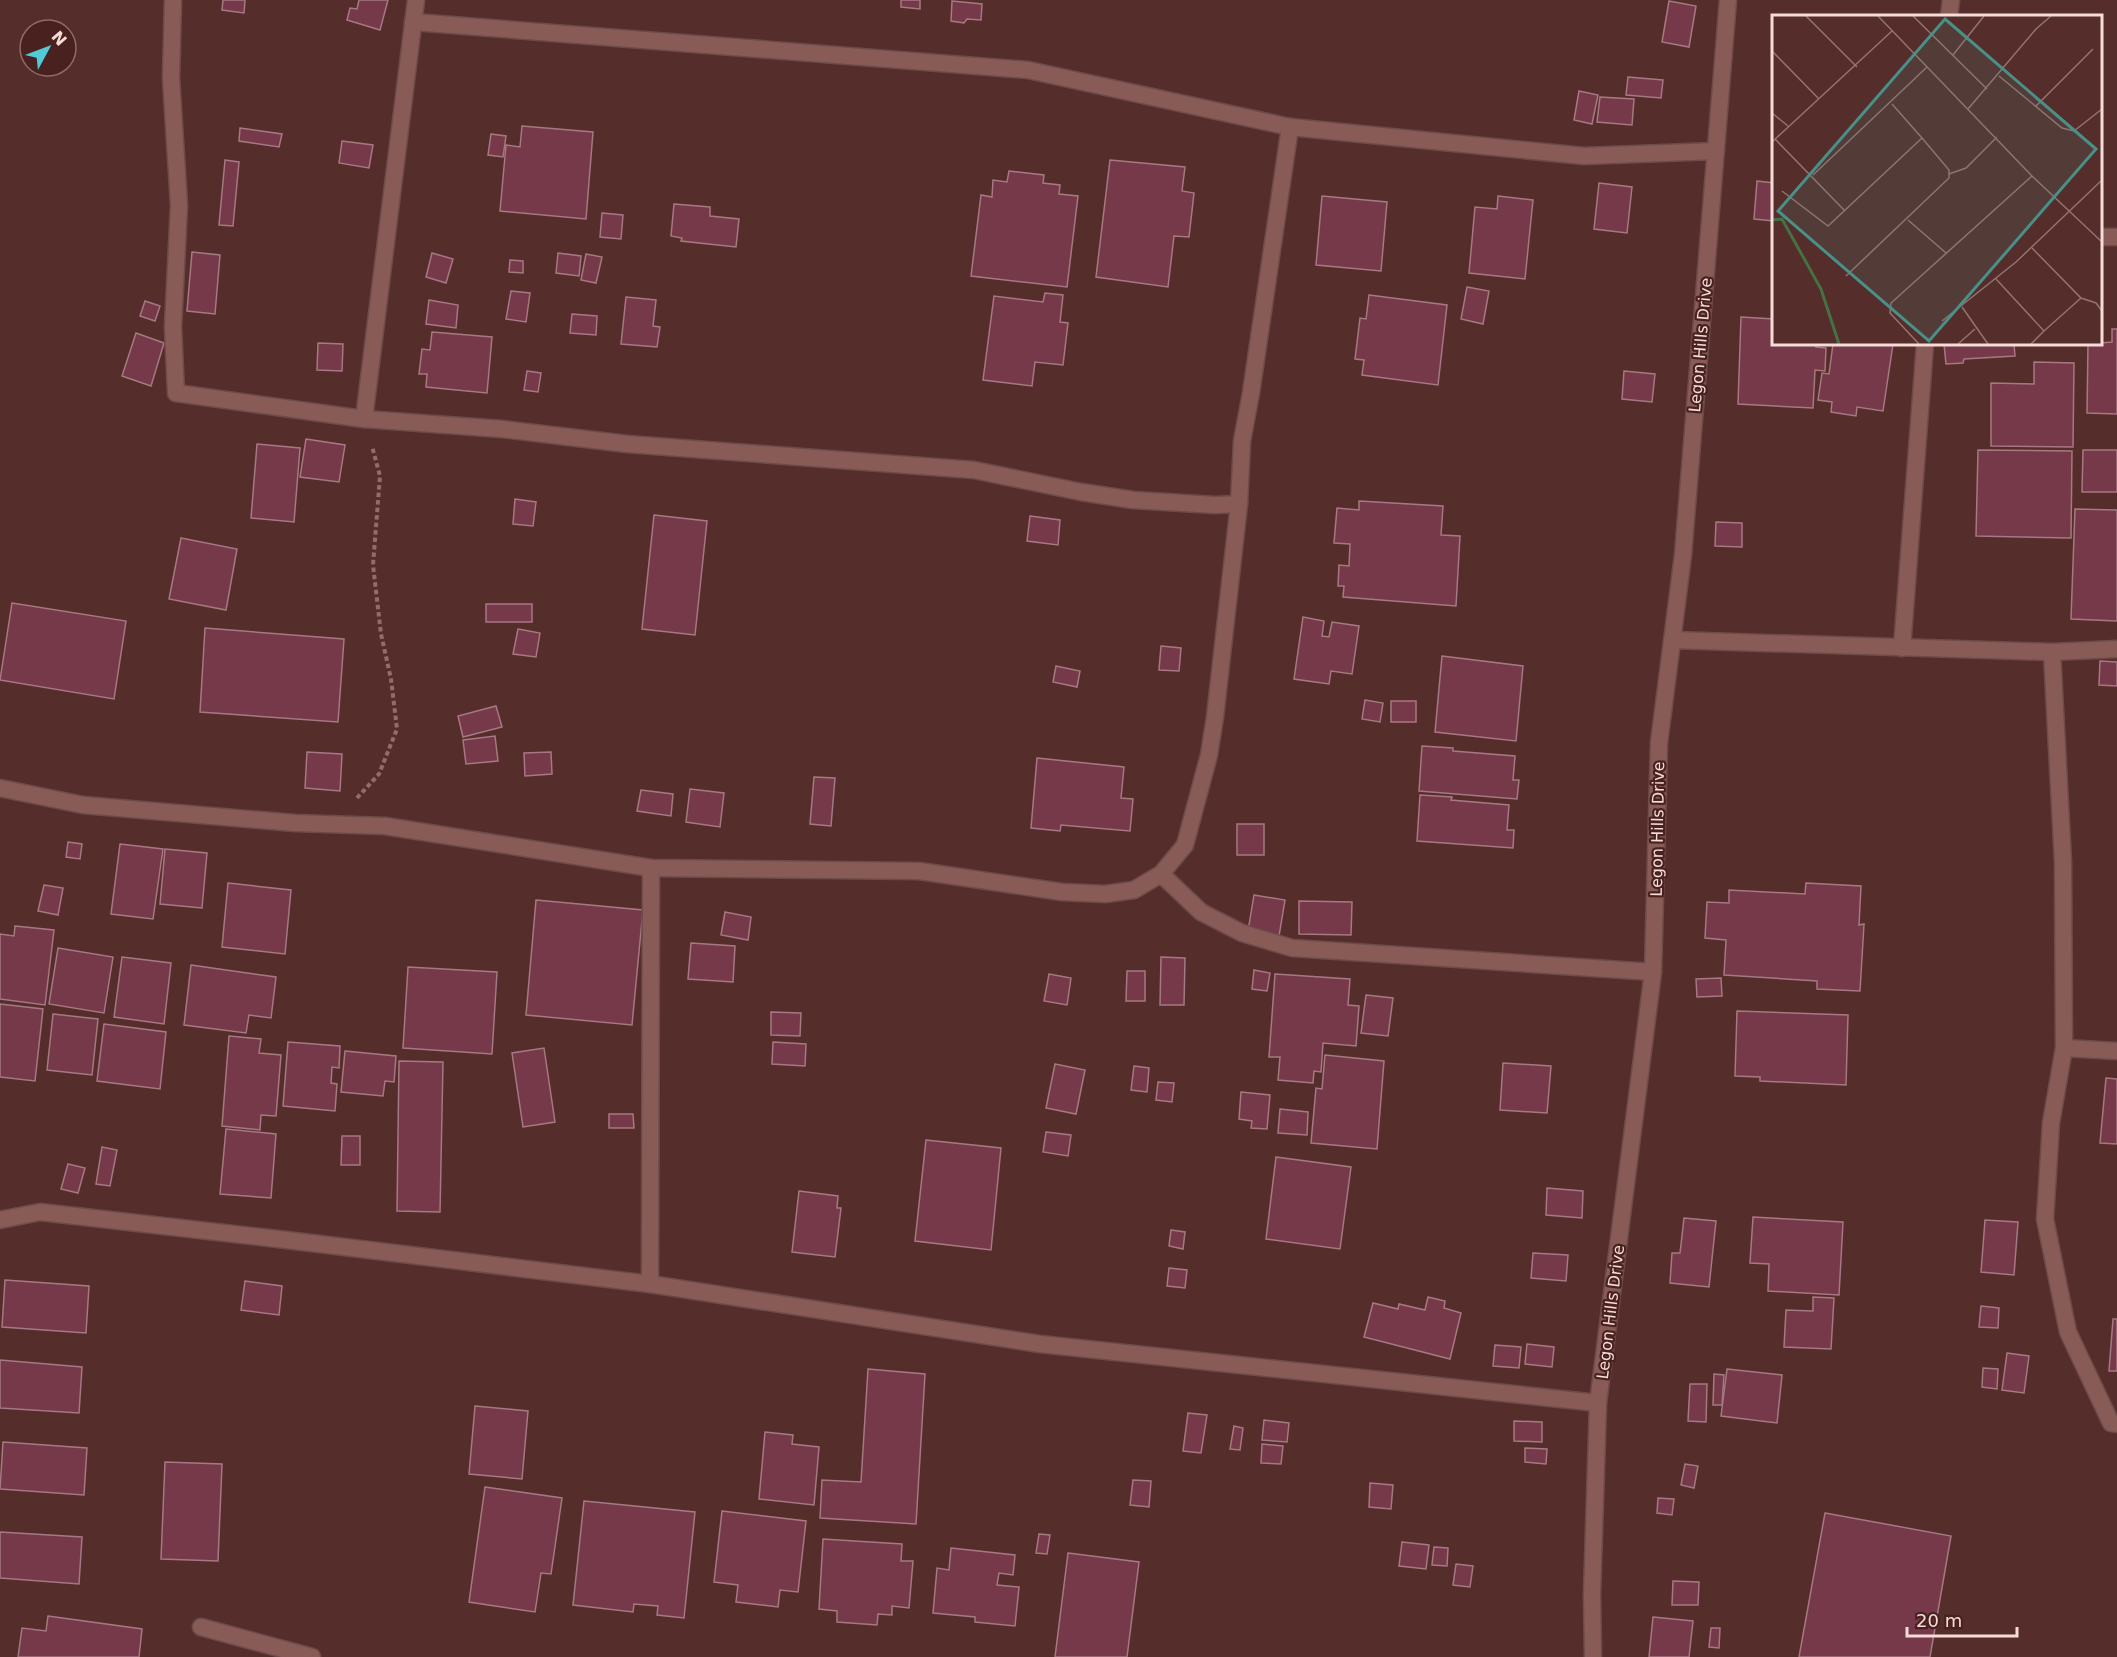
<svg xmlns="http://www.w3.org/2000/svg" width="2117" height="1657" font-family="'DejaVu Sans',sans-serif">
	<rect width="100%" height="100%" fill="#552d2a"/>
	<g fill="#753949" stroke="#a67882" stroke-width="1.5">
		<path d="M223,0h22l-1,13 -22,-3z"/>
		<path d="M359,0h29l-8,30 -33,-10 3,-12 7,1z"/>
		<path d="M901,0h19v9l-19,-2z"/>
		<path d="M952,1l30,3 -1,16 -14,-1 -3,4 -13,-2z"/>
		<path d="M1669,1l27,5 -7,41 -27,-5z"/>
		<path d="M1628,77l35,3 -2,18 -35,-3z"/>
		<path d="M1579,91l19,4 -6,29 -18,-4z"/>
		<path d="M1600,97l34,2 -2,26 -35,-3z"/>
		<path d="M522,126l71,6 -7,87 -86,-8 6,-66 14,2z"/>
		<path d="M240,128l42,6 -3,13 -40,-6z"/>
		<path d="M491,134l15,2 -3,21 -15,-2z"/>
		<path d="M342,141l31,4 -4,23 -30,-5z"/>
		<path d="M225,160l14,2 -6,64 -14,-1z"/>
		<path d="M1110,160l75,7 -3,24 12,2 -5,44 -15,-1 -6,51 -72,-10z"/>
		<path d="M1009,171l35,4 -1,8 17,2 -1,9 19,2 -11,91 -96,-11 10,-81 11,2 1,-17 14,2z"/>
		<path d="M1757,181l17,2v38l-20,-2z"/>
		<path d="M1599,183l33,4 -5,46 -33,-4z"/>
		<path d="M1322,196l65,6 -6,69 -65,-6z"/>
		<path d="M1498,196l35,4 -8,79 -56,-6 6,-66 22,2z"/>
		<path d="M674,204l36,3v9l29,3 -3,28 -55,-6 1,-3 -11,-2z"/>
		<path d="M602,213l21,2 -2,24 -21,-2z"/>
		<path d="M192,252l28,3 -5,59 -28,-3z"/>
		<path d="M432,253l21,6 -7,24 -20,-6z"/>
		<path d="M558,253l23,3 -2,20 -23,-3z"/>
		<path d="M586,254l16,3 -6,26 -15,-3z"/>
		<path d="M510,260l13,1v12l-14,-1z"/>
		<path d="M1467,287l22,4 -6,33 -22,-5z"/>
		<path d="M511,291l19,2 -4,29 -20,-3z"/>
		<path d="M1045,293l18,2 -3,27 8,1 -5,42 -28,-3 -3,24 -49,-6 11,-84 49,6z"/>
		<path d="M1369,295l78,10 -9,80 -76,-10 2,-15 -9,-1 5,-41 6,1z"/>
		<path d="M626,297l30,3 -3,26 7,1 -3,20 -36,-3z"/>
		<path d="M429,300l29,5 -2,23 -30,-4z"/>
		<path d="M145,301l15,5 -5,15 -15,-5z"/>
		<path d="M572,314l25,2 -1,19 -26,-2z"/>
		<path d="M1741,317l33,2v25h42v3l10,1 -1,23 -10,-1 -2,38 -75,-4z"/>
		<path d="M2112,329h5v85l-30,-1 1,-69 24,-2z"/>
		<path d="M432,332l60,5 -5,56 -61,-6 1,-13h-8l3,-25 8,1z"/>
		<path d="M136,333l28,10 -13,43 -29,-10z"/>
		<path d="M318,343l25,1 -1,27 -25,-1z"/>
		<path d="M1833,344h60l-10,67 -26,-4 -1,9 -25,-4 1,-10 -14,-2 4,-27 7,1z"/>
		<path d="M1944,344h70l1,12 -51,3 -1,4 -17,1z"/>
		<path d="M2034,362l40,1 -1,84 -82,-1v-63l43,1z"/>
		<path d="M527,371l14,2 -3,19 -14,-2z"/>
		<path d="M1624,371l31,3 -3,28 -30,-3z"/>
		<path d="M306,439l39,6 -6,37 -39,-5z"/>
		<path d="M257,444l43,4 -6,74 -43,-4z"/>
		<path d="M1978,450l94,1 -1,87 -95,-2z"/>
		<path d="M2083,450h34v42h-35z"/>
		<path d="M515,499l21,3 -3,24 -20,-2z"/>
		<path d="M1359,501l84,5 -2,29 19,1 -4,70 -113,-9 1,-11h-6l1,-21 10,1 1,-22 -16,-1 3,-35 22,2z"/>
		<path d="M2075,509l42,1v111l-46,-2z"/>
		<path d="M654,515l53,6 -12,114 -53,-6z"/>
		<path d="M1030,516l30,4 -2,25 -31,-4z"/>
		<path d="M1716,522l26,1v24l-27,-1z"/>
		<path d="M181,538l56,11 -11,61 -57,-11z"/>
		<path d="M12,603l114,18 -12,78 -114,-19z"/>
		<rect x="486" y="604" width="46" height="18"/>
		<path d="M1303,617l21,4 -2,15 7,1 3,-15 27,4 -7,48 -21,-3 -2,13 -35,-5z"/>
		<path d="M205,628l139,11 -6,83 -138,-10z"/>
		<path d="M518,629l22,4 -4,24 -23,-3z"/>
		<path d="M1161,646l20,2 -2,23 -20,-1z"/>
		<path d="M1442,656l81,10 -7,75 -81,-9z"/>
		<path d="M2100,661l17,1v24l-18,-1z"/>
		<path d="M1056,666l24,5 -3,16 -24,-5z"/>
		<path d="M1365,700l18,3 -3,19 -18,-3z"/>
		<rect x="1391" y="701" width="25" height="21"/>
		<path d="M496,706l6,21 -39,10 -5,-21z"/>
		<path d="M495,736l3,25 -32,3 -3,-24z"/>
		<path d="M1422,746l31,2v3l62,5 -2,24h6l-2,19 -98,-8z"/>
		<path d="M307,752l35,2 -2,37 -35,-3z"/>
		<path d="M551,752l1,22 -27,2 -1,-23z"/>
		<path d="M1037,758l87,9 -3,31 12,1 -3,32 -69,-6 -1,6 -29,-3z"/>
		<path d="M814,777l21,1 -4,48 -21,-2z"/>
		<path d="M690,789l34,4 -4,34 -34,-5z"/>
		<path d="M641,790l32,4 -2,22 -34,-5z"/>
		<path d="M1420,795l32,2 -1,3 58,5 -2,25h7l-1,18 -96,-7z"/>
		<rect x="1237" y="824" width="27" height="31"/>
		<path d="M68,842l14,2 -2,15 -14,-2z"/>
		<path d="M120,844l43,5 -10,70 -42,-5z"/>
		<path d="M165,849l42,4 -5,55 -42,-4z"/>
		<path d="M228,883l63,7 -6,64 -63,-7z"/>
		<path d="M1806,883l55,3 -2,39 5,-1 -4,67 -43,-2v-8l-93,-6 2,-35 -21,-2 2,-36 22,1v-13l76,4z"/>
		<path d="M44,885l19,3 -5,27 -20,-4z"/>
		<path d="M1254,895l31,5 -6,36 -31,-5z"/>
		<path d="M536,900l107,10 -11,115 -106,-10z"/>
		<path d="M1299,901l53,1 -1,33 -52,-1z"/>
		<path d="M725,912l26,5 -3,23 -27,-5z"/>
		<path d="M15,926l39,4 -9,75 -45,-6v-65l14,2z"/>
		<path d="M691,943l44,3 -2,36 -45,-3z"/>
		<path d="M58,948l55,9 -9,56 -55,-9z"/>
		<path d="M122,957l49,6 -7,61 -50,-7z"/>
		<path d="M1161,957l24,1 -1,47h-24z"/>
		<path d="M191,965l85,12 -5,41 -22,-3 -3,18 -62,-8z"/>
		<path d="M408,967l89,5 -5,82 -89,-6z"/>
		<path d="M1254,970l16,3 -3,18 -15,-2z"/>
		<path d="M1127,971h18v30h-19z"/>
		<path d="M1049,974l22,4 -4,27 -23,-4z"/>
		<path d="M1275,974l75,5 -2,26 11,1 -3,40 -33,-3 -2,29 -7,-1 -1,12 -35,-3 2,-23h-11z"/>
		<path d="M1721,978l1,18 -25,1 -1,-18z"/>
		<path d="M1366,995l27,3 -5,38 -27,-3z"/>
		<path d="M0,1004l43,5 -8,72 -35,-4z"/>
		<path d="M1737,1011l111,4 -2,70 -86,-4v-4l-25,-1z"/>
		<path d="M771,1012l30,1 -1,23 -29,-1z"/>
		<path d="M53,1014l45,5 -6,56 -45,-5z"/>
		<path d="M104,1024l62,8 -6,57 -63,-8z"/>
		<path d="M229,1036l32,3 -2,14 22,2 -5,61 -15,-1 -1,15 -38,-4z"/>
		<path d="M288,1042l52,4 -1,22 -7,-1 -1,16 6,1 -2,27 -52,-5z"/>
		<path d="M773,1042l33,2 -1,22 -33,-2z"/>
		<path d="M544,1048l11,74 -32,5 -11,-74z"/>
		<path d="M345,1051l51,5 -2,26 -9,-1 -2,15 -42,-4z"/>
		<path d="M1325,1055l59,6 -7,88 -66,-6 5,-55 6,1z"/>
		<path d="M399,1061l44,1 -3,150 -43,-1z"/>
		<path d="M1503,1063l48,3 -4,47 -47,-3z"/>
		<path d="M1055,1064l30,6 -9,44 -30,-6z"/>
		<path d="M1134,1066l15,2 -2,24 -16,-2z"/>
		<path d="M2106,1078l11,1v65l-17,-1z"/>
		<path d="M1158,1082l16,1 -2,19 -16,-2z"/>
		<path d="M1241,1092l29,3 -3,34 -16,-1 1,-7 -13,-2z"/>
		<path d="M1280,1109l28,3 -1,23 -29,-2z"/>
		<path d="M609,1114h24l1,14h-25z"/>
		<path d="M226,1129l50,5 -5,64 -51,-4z"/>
		<path d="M1046,1132l25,3 -3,21 -25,-4z"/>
		<path d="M342,1136h18v29h-19z"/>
		<path d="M926,1140l75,8 -10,102 -76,-9z"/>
		<path d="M102,1147l15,3 -7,36 -14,-2z"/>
		<path d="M1276,1157l75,10 -11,82 -74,-10z"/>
		<path d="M68,1164l17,4 -7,25 -17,-4z"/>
		<path d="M1547,1188l36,3 -1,27 -36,-3z"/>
		<path d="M799,1191l39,5 -1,12h4l-6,49 -43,-5z"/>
		<path d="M1753,1217l90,5 -4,73 -71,-4 1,-27 -19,-1z"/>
		<path d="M1684,1218l32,3 -7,66 -39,-4 2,-30h8z"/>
		<path d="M1985,1220l33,2 -4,53 -33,-3z"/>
		<path d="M1171,1230l14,2 -2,17 -14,-3z"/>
		<path d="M1533,1253l35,2 -2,26 -35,-3z"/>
		<path d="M1169,1268l18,2 -2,18 -18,-2z"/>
		<path d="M5,1280l84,6 -3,47 -84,-6z"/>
		<path d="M245,1281l37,5 -3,29 -38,-5z"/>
		<path d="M1428,1297l17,4 -1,7 17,5 -11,46 -86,-22 9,-34 25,6 1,-5 26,6z"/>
		<path d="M1813,1297l21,1 -3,51 -47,-2 2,-37 27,1z"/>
		<path d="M1981,1306l18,2 -1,20 -19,-1z"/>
		<path d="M2113,1319h4v52h-8z"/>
		<path d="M1527,1344l27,3 -2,20 -27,-3z"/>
		<path d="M1495,1345l26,2 -2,21 -26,-2z"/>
		<path d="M2007,1353l22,3 -5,37 -22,-3z"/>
		<path d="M0,1360l82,7 -3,46 -79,-5z"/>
		<path d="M1983,1368l15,1 -1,20 -15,-2z"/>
		<path d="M868,1369l57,5 -9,150 -96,-6 2,-38 39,2z"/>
		<path d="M1727,1369l55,6 -5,48 -56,-7z"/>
		<path d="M1714,1374l10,1 -2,30h-9z"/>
		<path d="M1690,1384h17l-1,38 -18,-1z"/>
		<path d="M475,1406l53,5 -6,68 -53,-5z"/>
		<path d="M1188,1413l19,2 -6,38 -18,-2z"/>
		<path d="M1264,1420l25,3 -2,19 -25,-2z"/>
		<path d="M1514,1421l28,1v20l-28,-1z"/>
		<path d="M1234,1426l9,2 -3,22 -10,-1z"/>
		<path d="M765,1432l28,3 -1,9 27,3 -5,58 -55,-6z"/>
		<path d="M3,1442l84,6 -3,47 -84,-6z"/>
		<path d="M1262,1444l21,2 -2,18 -20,-1z"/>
		<path d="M1525,1448l22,1 -1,15 -21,-2z"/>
		<path d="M165,1462l57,2 -4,97 -57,-2z"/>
		<path d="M1685,1464l13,2 -4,22 -13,-3z"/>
		<path d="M1133,1480l18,1 -2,26 -19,-2z"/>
		<path d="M1370,1483l23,2 -2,24 -22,-2z"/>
		<path d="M485,1487l77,11 -11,76 -10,-1 -6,39 -66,-10z"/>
		<path d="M1658,1498l16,1 -2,16 -15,-2z"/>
		<path d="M584,1501l111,11 -11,106 -27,-3 1,-9 -24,-2 -1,8 -60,-7z"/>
		<path d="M722,1511l84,10 -8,71 -18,-2 -2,17 -42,-5 2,-17 -24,-3z"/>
		<path d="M1825,1513l126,23 -21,121h-131z"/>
		<path d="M0,1532l82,5 -3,47 -79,-6z"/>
		<path d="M1039,1534l11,1 -3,19 -11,-1z"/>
		<path d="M823,1539l79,5 -1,17h12l-4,47 -17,-2v9l-14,-1 -1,11 -40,-3v-11l-18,-2z"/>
		<path d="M1402,1542l27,3 -3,24 -27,-3z"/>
		<path d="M1434,1547l14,1 -1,18 -15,-1z"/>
		<path d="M951,1548l64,7 -2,20 -14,-2 -2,12 22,2 -4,39 -40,-4v-5l-42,-4 4,-45 12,2z"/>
		<path d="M1068,1553l71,9 -12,95h-72z"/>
		<path d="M1456,1564l17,2 -3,21 -17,-2z"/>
		<path d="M1673,1581l26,1 -1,23h-26z"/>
		<path d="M48,1616l94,13 -3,28h-121l4,-29 24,3z"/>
		<path d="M1653,1617l40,4 -4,36h-40z"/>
		<path d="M1711,1628h9l-1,20 -10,-1z"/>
	</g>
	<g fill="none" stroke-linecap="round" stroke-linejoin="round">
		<g stroke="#6d4b4a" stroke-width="19">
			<g id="minor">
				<path d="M173,0l-2,78 8,127 -6,122 3,66 188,26 138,10 125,15 347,26 107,22 52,8 82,5 24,-1 3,-63 9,-48 39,-266"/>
				<path d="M1949,16l2,-16"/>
				<path d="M413,22l615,48 262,57 294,29 132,-5"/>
				<path d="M2100,237h17"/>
				<path d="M364,419l52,-419"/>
				<path d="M1672,640l380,12 65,-3"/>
				<path d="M1902,648l23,-304"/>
				<path d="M2052,652l11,210 1,186 -13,75 -6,96 23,113 43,91 6,1"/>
				<path d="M0,788l83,17 212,18 90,3 266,42 268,3 143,21 43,2 29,-4 27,-16 24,-29 24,-90 6,-38 24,-213"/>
				<path d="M1161,874l40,38 41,21 50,15 361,24"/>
				<path d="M2064,1048l53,3"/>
				<path d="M0,1220l40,-8 238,27 372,45 390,60 558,59"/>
				<path d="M650,1284l1,-416"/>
				<path d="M201,1627l111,30"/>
				<path d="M1593,1657l-1,-63 6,-191 55,-431 6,-229 24,-188 45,-555"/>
			</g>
		</g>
		<path stroke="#916e6b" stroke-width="4" stroke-dasharray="4.5 3" stroke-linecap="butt" d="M357,798l22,-24 18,-45 -6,-50 -10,-45 -8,-69 7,-89 -8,-30"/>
		<use href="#minor" stroke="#885b57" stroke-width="16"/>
	</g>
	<g text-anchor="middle" stroke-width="4.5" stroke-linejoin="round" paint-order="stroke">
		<g font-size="16" fill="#f6dcd9" stroke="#492220">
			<text transform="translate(1700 345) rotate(-85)" y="6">Legon Hills Drive</text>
			<text transform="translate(1657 829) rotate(-89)" y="6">Legon Hills Drive</text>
			<text transform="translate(1610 1312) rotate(-83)" y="6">Legon Hills Drive</text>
		</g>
	</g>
	<g transform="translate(1772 15)">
		<rect width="330" height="330" fill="#552d2a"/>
		<path fill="none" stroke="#457245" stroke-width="3" d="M0,205l10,-1 39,70 18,55"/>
		<path fill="none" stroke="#957370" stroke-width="1.5" d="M34,1l51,51M106,1l154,160 70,66M141,1l74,73M0,36l47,48M181,40l31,-39M227,61l63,52 12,3 28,-22M264,91l57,-57M196,94l68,-80 15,-13M0,98l16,13M3,124l70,72M0,127l120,-111M177,159l17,-6 31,-31M41,160l114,-108M10,176l46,35 94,-88 -30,-34M136,205l38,33M260,233l49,50 15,5 6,8M74,261l103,-98v-8l-27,-32M224,264l48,52 37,-33M190,292l26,37M170,306l74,-59 86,-82M147,329l-29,-31 1,-10 141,-127M186,329l17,-15M259,329l13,-13"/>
		<path fill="#499089" fill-opacity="0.15" stroke="#499089" stroke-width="3" d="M173,4l151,130 -167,192 -151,-130z"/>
		<rect width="330" height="330" fill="none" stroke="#f6dcd9" stroke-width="3"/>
	</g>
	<g transform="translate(48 48) rotate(49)"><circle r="28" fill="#492220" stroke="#8e6c6a" stroke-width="1.5"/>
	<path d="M0-4.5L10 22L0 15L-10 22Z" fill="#52cbd7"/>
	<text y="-9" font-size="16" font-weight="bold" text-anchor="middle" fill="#f6dcd9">N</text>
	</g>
	<path d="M1907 1627v9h110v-9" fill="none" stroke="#f6dcd9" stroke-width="3"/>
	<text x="1916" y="1627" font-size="18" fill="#f6dcd9" stroke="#492220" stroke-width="4.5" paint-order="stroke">20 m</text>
</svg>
